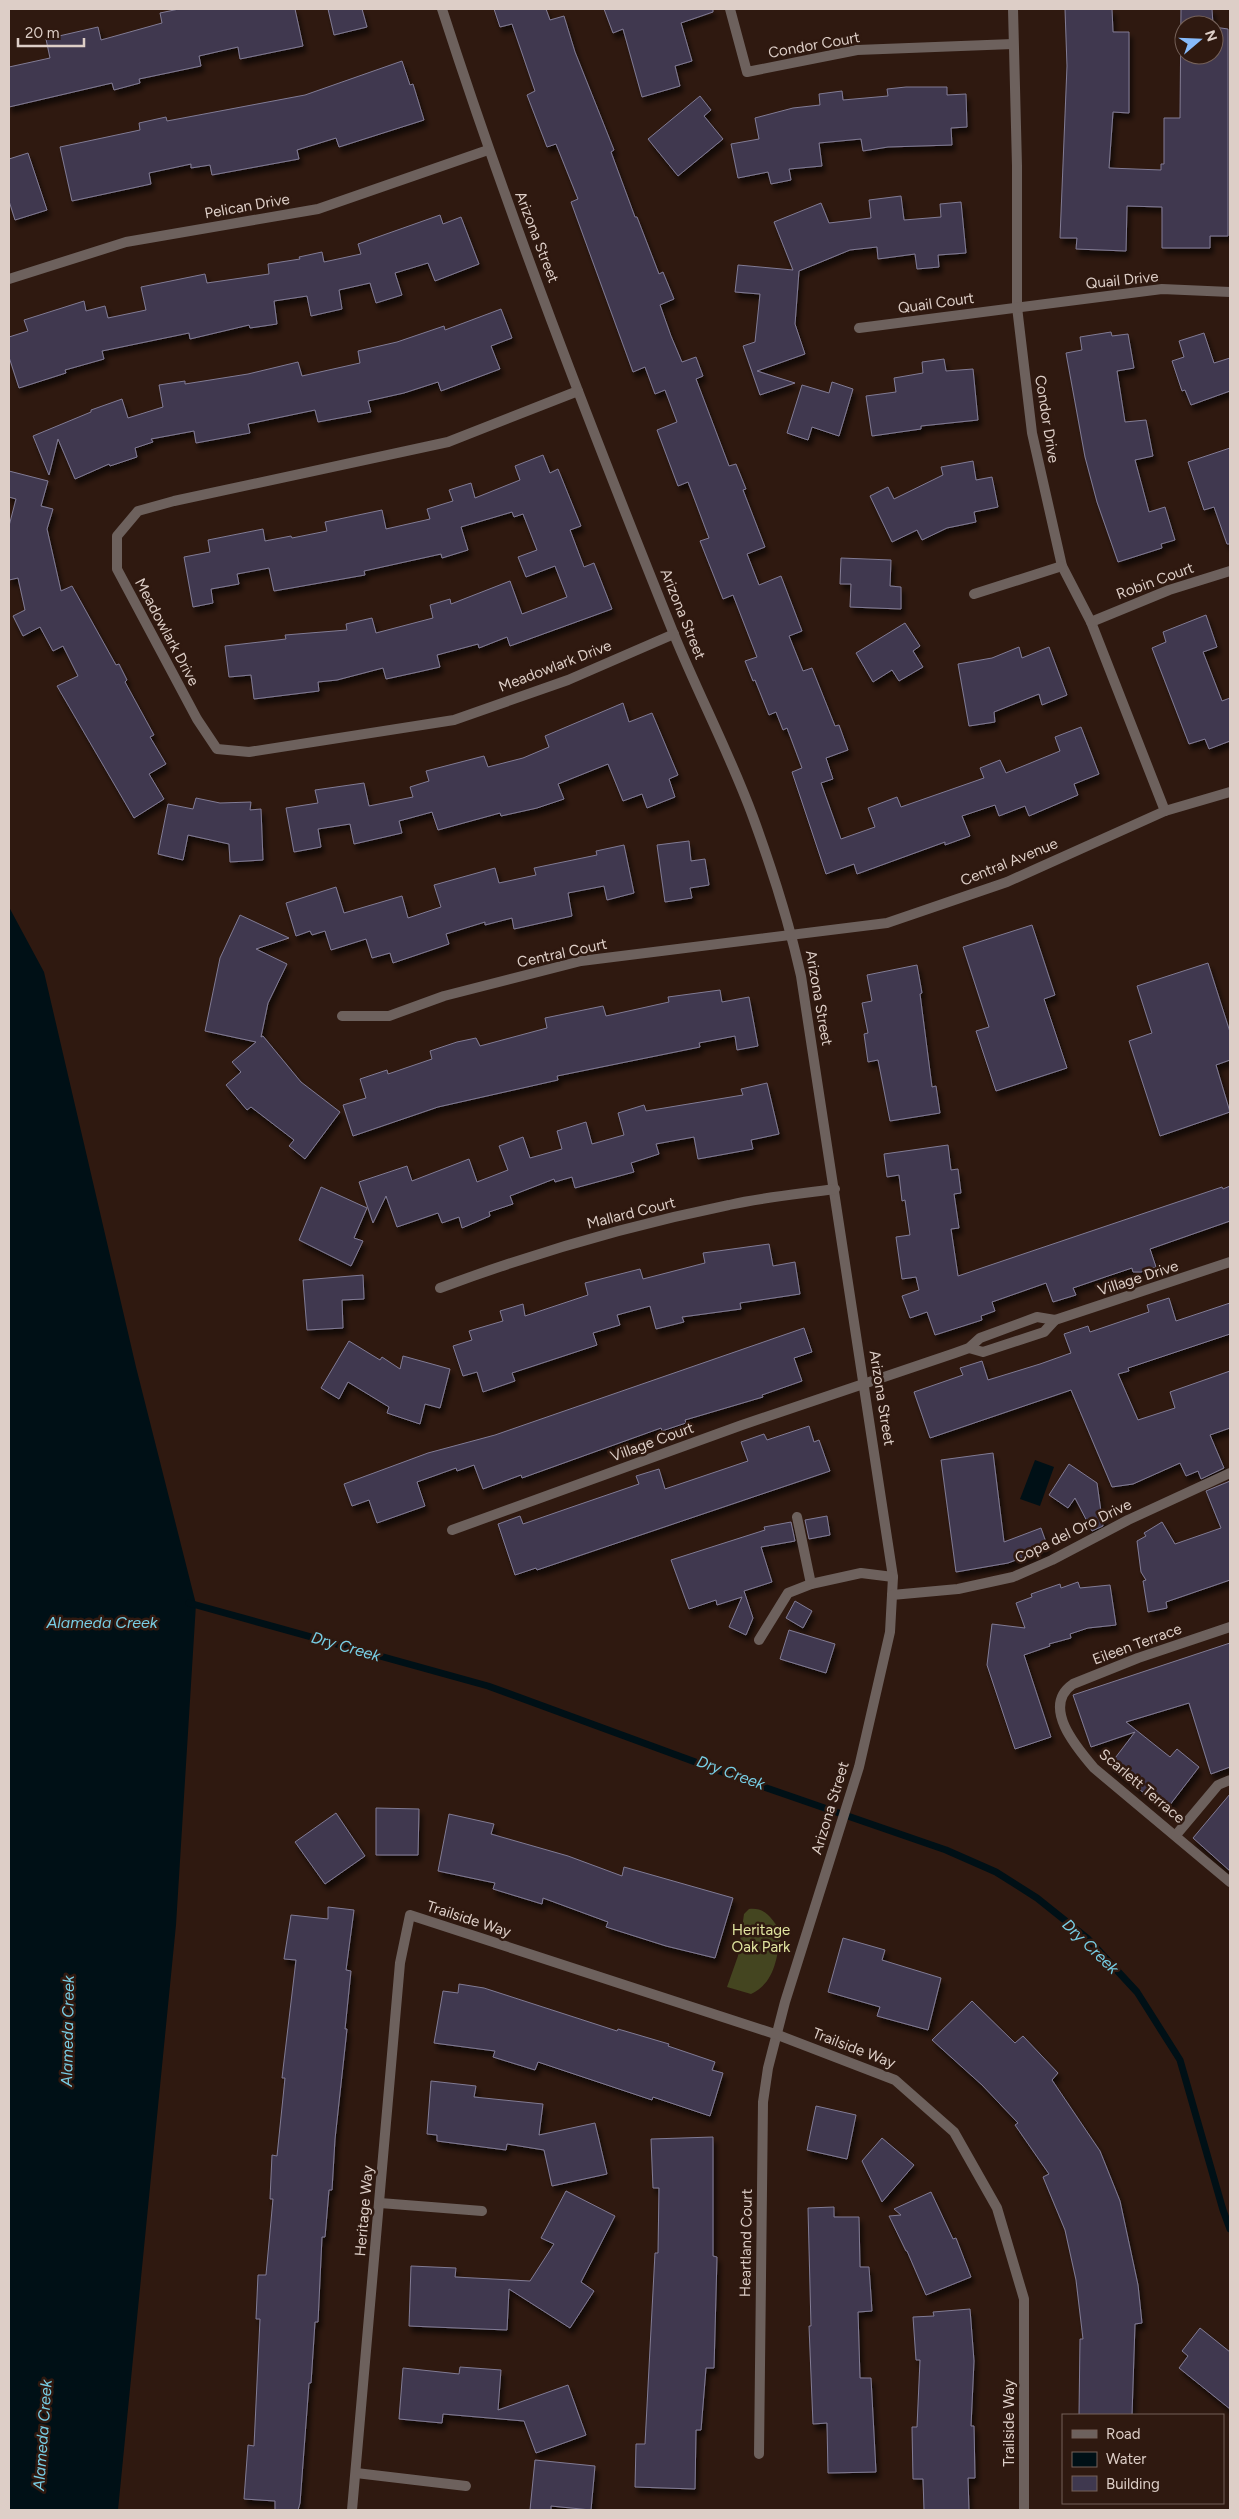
<svg xmlns="http://www.w3.org/2000/svg" width="1239" height="2519" font-family="Figtree,sans-serif">
	<defs>
		<filter id="shadow"><feDropShadow dx="3" dy="5.5" stdDeviation="2.5" flood-color="#0009"/></filter>
	</defs>
	<rect width="100%" height="100%" fill="#2f1910"/>
	<path fill="#444520" d="M749,1909c19,-2 23,12 33,23 -6,26 -6,50 -31,62l-24,-7 11,-31 6,-42z"/>
	<g fill="#001016">
		<path d="M9,907l35,65 92,395 60,237 -20,321 -58,585h-109z"/>
		<path d="M1035,1460l19,7 -14,39 -20,-7z"/>
	</g>
	<g fill="none" stroke-linecap="round" stroke-linejoin="round">
		<path stroke="#001016" stroke-width="7" d="M189,1603l299,83 270,99 188,65 50,22 41,26 50,40 50,54 43,68 43,150 7,19"/>
	</g>
	<g fill="#3f384f" stroke="#817b94" filter="url(#shadow)">
		<path d="M179,9h116l8,37 -63,13 -2,-12 -39,9 2,10 -62,13 1,4 -26,7 -2,-7 -103,24v-40l41,-9 -4,-19 52,-12 3,13 61,-17 -2,-10z"/>
		<path d="M328,9h34l5,18 -33,8z"/>
		<path d="M494,9h52l4,11 14,-4 11,36 39,98 -3,2 24,65h2l22,57 4,-2 11,27 -14,6 11,31 11,26 14,-5 7,19 -7,3 33,87 7,-2 10,25 -3,1 22,57 -18,7 12,31 22,-9 21,55 -13,5 14,35 9,-3 23,58 4,-1 9,25 -22,8 7,21 -12,4 20,56 34,-12 -7,-19 29,-11 4,10 83,-29 -4,-10 20,-8 6,13 54,-22 -5,-14 26,-10 18,47 -25,10 4,11 -49,21 -4,-10 -26,10 -4,-11 -33,11 8,20 -25,9v-3l-88,32 -3,-10 -28,10 -34,-102 10,-4 -15,-40 -4,2 -7,-18 -7,3 -14,-35 -2,1 -8,-20 12,-4 -24,-62 -10,4 -23,-58 9,-3 -21,-56 -10,4 -21,-56 20,-8 -12,-32 -10,4 -10,-27 -12,5 -62,-170 7,-3 -22,-55 -9,3 -20,-52 8,-4 -23,-67 -12,3z"/>
		<path d="M604,9h109v3l-32,11 11,38 -17,5 5,20 -38,11 -19,-68 -10,4z"/>
		<path d="M1065,9h47l1,23h16v81l-16,-1 -4,56 52,2v-6h3v-46h16l1,-109h31l1,16h-29v30h30v-28l14,2v207h-18v12h-48v-41l-35,-1 -1,45 -50,-2 1,-11h-17l7,-172z"/>
		<path d="M402,61l8,24 3,-1 11,36 -85,27 -3,-9 -39,12 2,9 -87,16 -2,-10 -19,3v-4l-42,9 2,11 -79,17 -12,-54 80,-17 -1,-7 27,-6 1,4 138,-26z"/>
		<path d="M906,87h41v8l19,-1 1,33 -16,1 1,17 -64,2 -25,4 -2,-12 -42,4 3,23 -33,3 2,11 -20,4 -3,-12 -30,6 -7,-34 28,-5 -4,-21 38,-10 27,-3 -1,-11 23,-3 1,9 45,-4 -1,-7z"/>
		<path d="M700,96l11,14 -7,6 19,23 -45,37 -30,-37z"/>
		<path d="M28,153l19,57 -32,10 -6,-19v-42z"/>
		<path d="M901,196l3,24 37,-3 -1,-13 21,-2 5,51 -28,2 1,12 -22,2 -2,-15 -37,5 -1,-12 -27,3 -51,21 -4,53 10,30 -48,17 38,12 -35,12 -17,-49 12,-4 5,-48 -25,-2 3,-27 55,5 -19,-48 47,-19 8,20 42,-5 -2,-18z"/>
		<path d="M440,215l3,9 18,-7 18,47 -44,17 -7,-18 -33,10 7,22 -26,8 -6,-20 -31,7 3,19 -31,7 -4,-20 -33,5 3,23 -27,4 -1,-3 -59,14 -1,-6 -87,18 2,8 -39,11 1,3 -47,15 -10,-31v-20l19,-6 -4,-11 60,-19 2,10 19,-5 3,12 38,-8 -5,-23 64,-13 2,9 62,-9 -1,-10 32,-5 -1,-2 23,-5 2,10 37,-8 -3,-10z"/>
		<path d="M501,309l11,29 -21,8 9,23 -59,22 -3,-9 -34,11 -36,8 3,11 -53,10 -3,-12 -67,14 2,9 -54,10 -2,-12 -43,8 2,3 -18,6 2,9 -27,9 -1,-2 -34,15 -17,-40 -9,36 -16,-39 58,-24v-2l31,-11 6,19 35,-11 -4,-22 26,-4v3l63,-10 50,-12 4,14 58,-13 -2,-12 39,-9 47,-16 1,4z"/>
		<path d="M1111,332l1,4 16,-2 6,34 -17,3 8,51 21,-2 7,36 -18,4 14,52 16,-5 10,33 -14,4 1,4 -44,14 -21,-60 -12,-45 -19,-104 16,-3 -2,-13z"/>
		<path d="M1204,333l10,30 16,-5v33l-39,14 -6,-15 -3,1 -10,-30 12,-4 -5,-16z"/>
		<path d="M944,359l2,12 27,-2 5,51 -57,6v3l-49,7 -6,-40 30,-4 -2,-14 29,-5 -1,-11z"/>
		<path d="M832,382l21,7 -14,47 -27,-9 -4,13 -21,-7 15,-48 27,8z"/>
		<path d="M1230,448v96h-3l-13,-37 -10,3 -16,-48z"/>
		<path d="M543,455l7,18 8,-4 23,57 -11,4 14,37 10,-4 18,46 -102,37 -3,-9 -28,11 -1,-4 -41,11 3,12 -22,5 -32,7 -3,-11 -46,12 -19,2 1,9 -65,8 -3,-24 -22,2 -4,-31 61,-7 -1,-4 62,-5 -1,-6 26,-6 4,15 57,-15 -3,-13 20,-6 1,5 59,-23 12,33 45,-17 -12,-31 -29,11 -8,-20 19,-7 -14,-36 -9,3 -2,-5 -51,15 7,23 -26,8 -1,-4 -77,17 1,4 -91,16 -5,-23 -32,6 2,10 -28,5 2,14 -20,4 -9,-50 26,-5 -2,-12 55,-11 2,12 26,-5 1,2 35,-7 -2,-9 57,-12 4,19 44,-10 -3,-10 26,-8 -4,-11 22,-7 4,15 45,-18 -5,-14z"/>
		<path d="M973,461l3,19 16,-3 6,30 -24,5 2,10 -29,6 -25,12 -5,-10 -25,12 -22,-46 18,-9 6,12 49,-24 -2,-8z"/>
		<path d="M9,471l39,10 -7,25 12,3 -6,20 14,62 11,-5 44,79 3,-1 8,16 -2,2 29,53 -4,2 16,27 -17,10 15,25 -30,19 -77,-132 21,-10 -15,-30 -10,5 -13,-24 -17,9 -10,-20 12,-6 -7,-32 -9,2v-54l7,-27 -7,-2z"/>
		<path d="M841,558l50,2 -1,26 11,1v22l-51,-2 1,-23h-11z"/>
		<path d="M1206,615l11,32 -14,5 19,49 8,-3v43l-21,8 -4,-10 -16,5 -37,-96 14,-6 -3,-10z"/>
		<path d="M905,623l15,23 -7,5 10,16 -24,14 -7,-11 -19,12 -17,-29z"/>
		<path d="M1019,647l3,11 27,-11 18,48 -25,10 -3,-11 -45,18 1,10 -26,4 -11,-62 34,-6z"/>
		<path d="M623,703l6,19 23,-9 26,62 -9,4 6,18 -28,11 -5,-14 -19,7 -15,-37 -50,20 6,15 -27,9 -36,8 -1,-3 -62,17 -6,-18 -33,9 3,12 -48,11 -4,-20 -32,5 3,18 -27,5 -8,-44 32,-5 -3,-13 49,-7 5,23 44,-9 -3,-10 19,-6 -3,-10 58,-15 4,11 35,-9 26,-11 -4,-11z"/>
		<path d="M196,798l24,5 31,-1 -1,8 11,-1 2,51 -33,2 -1,-18 -41,-9 -5,25 -25,-6 10,-50 25,5z"/>
		<path d="M689,841l2,20 14,-2 4,26 -19,3 2,10 -27,4 -8,-57z"/>
		<path d="M624,845l10,48 -27,7 -3,-14 -36,7 4,23 -58,13 -2,-11 -27,7v-3l-39,12 3,10 -56,19 -3,-10 -18,5 -6,-19 -35,11 -6,-19 -13,4 -2,-4 -14,5 -10,-33 50,-16 8,26 58,-17 6,22 33,-11 -7,-22 61,-17 4,15 37,-8 -2,-7 63,-13 -1,-4z"/>
		<path d="M240,915l49,23 -33,11 31,15 -19,39 -7,34 2,-1 38,46 39,30 -35,47 -16,-13 5,-6 -43,-33 -4,3 -21,-25 15,-13 -9,-10 24,-20 -51,-11 15,-73z"/>
		<path d="M1032,925l23,70 -11,4 23,69 -71,23 -20,-60 13,-4 -26,-80z"/>
		<path d="M1208,963l22,69v28l-14,5 14,47 -70,24 -31,-95 23,-8 -15,-47z"/>
		<path d="M917,965l5,28 -2,1 12,93 4,-1 4,27 -50,8 -12,-61 -10,2 -4,-28 4,-1 -6,-30 10,-2 -5,-26z"/>
		<path d="M720,990l2,12 27,-5 9,49 -21,4 -2,-14 -36,7 1,4 -143,29 1,4 -120,27 -85,29 -10,-31 23,-7 -6,-19 27,-9 1,4 44,-15 -2,-8 27,-9 19,-4 4,8 67,-18 -2,-10 58,-12 3,10 63,-14 -1,-5z"/>
		<path d="M767,1083l12,51 -28,6 2,9 -55,10 -4,-22 -38,7 3,10 -28,9 3,9 -59,16 -3,-11 -17,5 -1,-3 -44,17 3,8 -24,8 1,4 -28,12 -3,-11 -17,6 -4,-10 -41,14 -11,-31 -13,27 -14,-41 48,-16 5,15 57,-22 8,23 31,-12 -9,-24 24,-9 7,21 32,-9 -5,-18 29,-9 6,22 32,-9 -6,-22 26,-8 2,6 97,-16 -2,-6z"/>
		<path d="M948,1145l3,25 7,-1 3,24 -7,1 5,34 -8,1 7,47 264,-89 1,2 7,-3v35l-80,28 6,18 -15,5h-8l-1,-4 -24,8 -35,12 3,7 -23,7 -7,-19 -54,19 3,9 -14,5 1,4 -47,15 -8,-23 -17,6 -8,-22 17,-6 -3,-13 -14,2 -6,-42 14,-2 -5,-35 -3,1 -3,-26 -12,2 -3,-23z"/>
		<path d="M321,1187l46,21 -13,30 9,3 -12,25 -52,-26z"/>
		<path d="M769,1244l4,22 22,-4 5,32 -60,9 1,6 -59,8 2,5 -28,7 -6,-23 -33,9 3,10 -27,8 4,12 -85,28 3,8 -32,11 -6,-20 -14,4 -10,-30 19,-6 -3,-9 34,-10 -3,-10 23,-7 2,12 63,-21 -3,-12 55,-14 3,10 62,-16 -2,-10z"/>
		<path d="M363,1275l1,24 -22,1 1,28 -36,2 -4,-50z"/>
		<path d="M1169,1298l7,23 54,-18v31l-102,34 1,3 -11,3 20,46 37,-12 -5,-16 60,-21v57l-20,7 14,33 -23,11 -3,-8 -12,5 -6,-13 -47,21 -21,3 -41,-97 -141,48 -16,-46 49,-17 -3,-7 22,-7 6,19 52,-16 31,-11 -7,-19 24,-8 2,6 59,-20 -2,-7z"/>
		<path d="M804,1328l8,24 -18,6 8,23 -40,14 1,2 -78,23 1,3 -24,8 -1,-3 -139,50 -1,-3 -38,14 -9,-24 -17,6 -1,-3 -39,14 8,24 -48,17 -8,-23 -17,6 -8,-22 84,-31 67,-18z"/>
		<path d="M349,1341l31,19 2,-3 18,12 3,-13 47,13 -10,39 -15,-4 -5,20 -33,-11 2,-6 -41,-25 -9,17 -18,-11z"/>
		<path d="M809,1426l5,16 5,-2 11,31 -293,99 -1,-2 -21,7 -17,-51 22,-8 3,8 49,-17 67,-23 -3,-8 23,-7 6,20 83,-28 -7,-19 23,-8 3,6z"/>
		<path d="M993,1453l11,89 37,-14 7,20 -40,15 -52,9 -15,-112z"/>
		<path d="M1069,1464l28,19 6,43 -11,5 -17,-33 -7,10 -19,-13z"/>
		<path d="M1230,1481v99l-64,22 1,6 -19,4 -5,-31 3,-1 -5,-8 -4,-31 9,-5 -2,-3 18,-11 13,22 46,-16 -15,-37z"/>
		<path d="M827,1516l3,19 -21,4 -4,-19z"/>
		<path d="M791,1522l4,19 -34,6 11,35 -28,9 9,27 -7,17 -17,-8 13,-30 -25,8 -1,-5 -27,9 -18,-49 94,-30 -1,-3z"/>
		<path d="M1078,1582l2,6 30,-3 6,40 -28,3 -18,6 1,4 -22,6 1,2 -26,9 27,82 -36,12 -28,-84 5,-41 33,4 -9,-25 16,-6 -1,-3 29,-10 1,4z"/>
		<path d="M795,1601l17,10 -9,17 -17,-10z"/>
		<path d="M789,1630l46,14 -9,29 -46,-14z"/>
		<path d="M1230,1643v124l-19,7 -22,-71 -63,19 44,35 7,-8 22,18 -33,43 -57,-44 26,-34 -44,15 -18,-52z"/>
		<path d="M1230,1794v77l-37,-33z"/>
		<path d="M376,1808l43,1 -1,46h-42z"/>
		<path d="M336,1813l29,43 -40,28 -30,-42z"/>
		<path d="M449,1814l45,10 -3,10 77,22 54,20 2,-9 109,31 -18,60 -49,-12 -60,-19 2,-5 -65,-24 -1,6 -49,-15 2,-6 -57,-12z"/>
		<path d="M328,1907l26,3 -8,60 5,1 -6,58h2l-12,110 -3,51h-3l-4,47h-3l-4,85h-3l-4,61h-2l-9,120 -2,7h-23v-9l-31,-2 4,-54 6,1 6,-127h-4l2,-44h8l7,-76h-3l2,-44 5,1 8,-78h-3l14,-118 -12,-1 7,-44 37,4z"/>
		<path d="M843,1938l42,12 -3,10 59,18 -13,52 -51,-14 3,-9 -52,-15z"/>
		<path d="M459,1984l25,4 133,43 1,-2 51,15 -1,2 47,16 -3,8 11,3 -13,43 -57,-19 -1,3 -114,-38 -3,8 -42,-13 2,-6 -61,-8 9,-52 15,2z"/>
		<path d="M972,2001l43,42 8,-7 35,37 -6,7 48,71 20,50 18,84 4,38 -7,1 -3,91h-53l1,-76h3l-7,-59 -11,-50 -22,-53 6,-3 -34,-49 3,-2 -36,-38 -50,-45z"/>
		<path d="M431,2081l45,5 -2,11 69,7 -4,31 56,-12 12,51 -55,12 -8,-36 -37,-6 -1,6 -69,-9v-6l-10,-1z"/>
		<path d="M816,2106l40,9 -9,44 -40,-9z"/>
		<path d="M713,2137v119l4,1 -3,111h-8l-5,62h-5l-1,59 -60,-2 1,-43h9l10,-191h3l1,-65h-6l-2,-49z"/>
		<path d="M882,2138l32,27 -32,37 -20,-41z"/>
		<path d="M566,2191l49,25 -34,66 13,9 -24,37 -61,-39 -2,41 -98,-4 2,-60 45,2 -1,9 75,4 24,-37 -13,-6z"/>
		<path d="M931,2192l22,47 3,-1 15,39 -45,18 -19,-44h-1l-17,-35 12,-1 -7,-6z"/>
		<path d="M834,2207v10h25l1,50h9l3,44 -14,1 2,66h11l5,94 -48,1 -1,-50 -14,1 -4,-98h2l-3,-118z"/>
		<path d="M970,2309l4,52 -3,65h3l1,52h-7l1,32h-45l-1,-31h-10l-1,-52h5l3,-67h-4l-3,-43 21,-1 -1,-4z"/>
		<path d="M1200,2328l30,24v57l-51,-41 9,-12 -6,-5z"/>
		<path d="M460,2367l41,3 -3,40 70,-25 18,50 -50,18 -12,-32 -81,-7 -1,9 -43,-4 4,-51 56,6z"/>
		<path d="M535,2460l60,6 -4,44 -40,-4v4h-21z"/>
	</g>
	<g fill="none" stroke-linecap="round" stroke-linejoin="round">
		<g stroke="#6d615d" stroke-width="10">
			<path d="M442,9c68,210 148,417 231,623 25,62 57,122 80,185 19,52 36,105 48,159l92,601 -3,55 -31,135 -74,235 -17,66 -5,34 -4,352"/>
			<path d="M730,9l17,63 110,-22 156,-6"/>
			<path d="M1013,9l4,157v141l15,126 30,133 29,56 74,189"/>
			<path d="M9,279l117,-37 192,-33 170,-59"/>
			<path d="M859,328l303,-39 68,3"/>
			<path d="M578,391l-130,51 -274,59 -36,10 -21,25v33l80,150 20,30 32,3 205,-32 114,-40 106,-46"/>
			<path d="M974,594l88,-28"/>
			<path d="M1091,622l78,-32 61,-19"/>
			<path d="M342,1016h47l55,-20 137,-35 306,-38 120,-41 158,-71 65,-19"/>
			<path d="M440,1288c94,-35 190,-63 289,-83 35,-8 71,-11 106,-16"/>
			<path d="M969,1348l14,4 61,-20 11,-12"/>
			<path d="M797,1517l14,67"/>
			<path d="M452,1530l290,-105 213,-72 14,-5 11,-10 57,-21 18,3 175,-58"/>
			<path d="M892,1595l66,-6 55,-12 39,-17 76,-40 102,-47"/>
			<path d="M1230,1627l-92,31 -65,26c-32,22 3,63 21,84l136,114"/>
			<path d="M759,1640l29,-47 23,-9 50,-11 32,4"/>
			<path d="M1176,1835l42,-50 12,-5"/>
			<path d="M380,2203l102,8"/>
			<path d="M356,2473l110,13"/>
			<path d="M352,2510l48,-547 10,-48 368,120 117,45 59,52 43,76 27,91v211"/>
		</g>
	</g>
	<g text-anchor="middle" stroke-width="5" stroke-linejoin="round" paint-order="stroke">
		<g font-size="15" fill="#ddcec7" stroke="#2f1910">
			<text transform="translate(814 45) rotate(-10)" y="5">Condor Court</text>
			<text transform="translate(247 206) rotate(-10)" y="5">Pelican Drive</text>
			<text transform="translate(537 237) rotate(69)" y="5">Arizona Street</text>
			<text transform="translate(1122 280) rotate(-6)" y="5">Quail Drive</text>
			<text transform="translate(936 303) rotate(-8)" y="5">Quail Court</text>
			<text transform="translate(1047 419) rotate(81)" y="5">Condor Drive</text>
			<text transform="translate(1155 581) rotate(-20)" y="5">Robin Court</text>
			<text transform="translate(683 614) rotate(68)" y="5">Arizona Street</text>
			<text transform="translate(167 632) rotate(62)" y="5">Meadowlark Drive</text>
			<text transform="translate(555 666) rotate(-21)" y="5">Meadowlark Drive</text>
			<text transform="translate(1009 862) rotate(-22)" y="5">Central Avenue</text>
			<text transform="translate(562 953) rotate(-12)" y="5">Central Court</text>
			<text transform="translate(819 998) rotate(80)" y="5">Arizona Street</text>
			<text transform="translate(631 1213) rotate(-14)" y="5">Mallard Court</text>
			<text transform="translate(1138 1278) rotate(-18)" y="5">Village Drive</text>
			<text transform="translate(882 1398) rotate(81)" y="5">Arizona Street</text>
			<text transform="translate(652 1442) rotate(-20)" y="5">Village Court</text>
			<text transform="translate(1073 1531) rotate(-26)" y="5">Copa del Oro Drive</text>
			<text transform="translate(1137 1644) rotate(-20)" y="5">Eileen Terrace</text>
			<text transform="translate(1142 1786) rotate(40)" y="5">Scarlett Terrace</text>
			<text transform="translate(830 1808) rotate(-73)" y="5">Arizona Street</text>
			<text transform="translate(469 1919) rotate(18)" y="5">Trailside Way</text>
			<text transform="translate(854 2048) rotate(21)" y="5">Trailside Way</text>
			<text transform="translate(364 2211) rotate(-85)" y="5">Heritage Way</text>
			<text transform="translate(746 2243) rotate(-89)" y="5">Heartland Court</text>
			<text transform="translate(1009 2423) rotate(-90)" y="5">Trailside Way</text>
		</g>
		<g font-size="15" fill="#e0e49f" stroke="#2f1910">
			<text x="761" y="1935">Heritage<tspan x="761" dy="17">Oak Park</tspan></text>
		</g>
		<g font-size="16" font-style="italic" fill="#78cee5" stroke="#2f1910">
			<text x="102" y="1628">Alameda Creek</text>
			<text transform="translate(346 1646) rotate(16)" y="6">Dry Creek</text>
			<text transform="translate(731 1772) rotate(20)" y="6">Dry Creek</text>
			<text transform="translate(1091 1946) rotate(44)" y="6">Dry Creek</text>
			<text transform="translate(67 2031) rotate(-89)" y="6">Alameda Creek</text>
			<text transform="translate(42 2435) rotate(-86)" y="6">Alameda Creek</text>
		</g>
	</g>
	<rect width="1239" height="2519" fill="none" stroke="#ddcec7" stroke-width="20"/>
	<rect x="1062" y="2414" width="162" height="90" fill="#2f1910" stroke="#756159"/>
	<rect x="1072" y="2430" width="25" height="8" fill="#6d615d" stroke="#756159"/>
	<text x="1106" y="2439" font-size="15" fill="#ddcec7">Road</text>
	<rect x="1072" y="2452" width="25" height="15" fill="#001016" stroke="#756159"/>
	<text x="1106" y="2464" font-size="15" fill="#ddcec7">Water</text>
	<rect x="1072" y="2476" width="25" height="15" fill="#3f384f" stroke="#756159"/>
	<text x="1106" y="2489" font-size="15" fill="#ddcec7">Building</text>
	<g transform="translate(1199 40) rotate(71)"><circle r="24" fill="#2f1910" stroke="#756159"/>
	<path d="M0-4L9 19L0 12L-9 19Z" fill="#87bbfb"/>
	<text y="-8" font-size="14" font-weight="bold" text-anchor="middle" fill="#ddcec7">N</text>
	</g>
	<path d="M18 38v8h66v-8" fill="none" stroke="#ddcec7" stroke-width="2.5"/>
	<text x="25" y="38" font-size="15" fill="#ddcec7" stroke="#2f1910" stroke-width="4" paint-order="stroke">20 m</text>
</svg>
